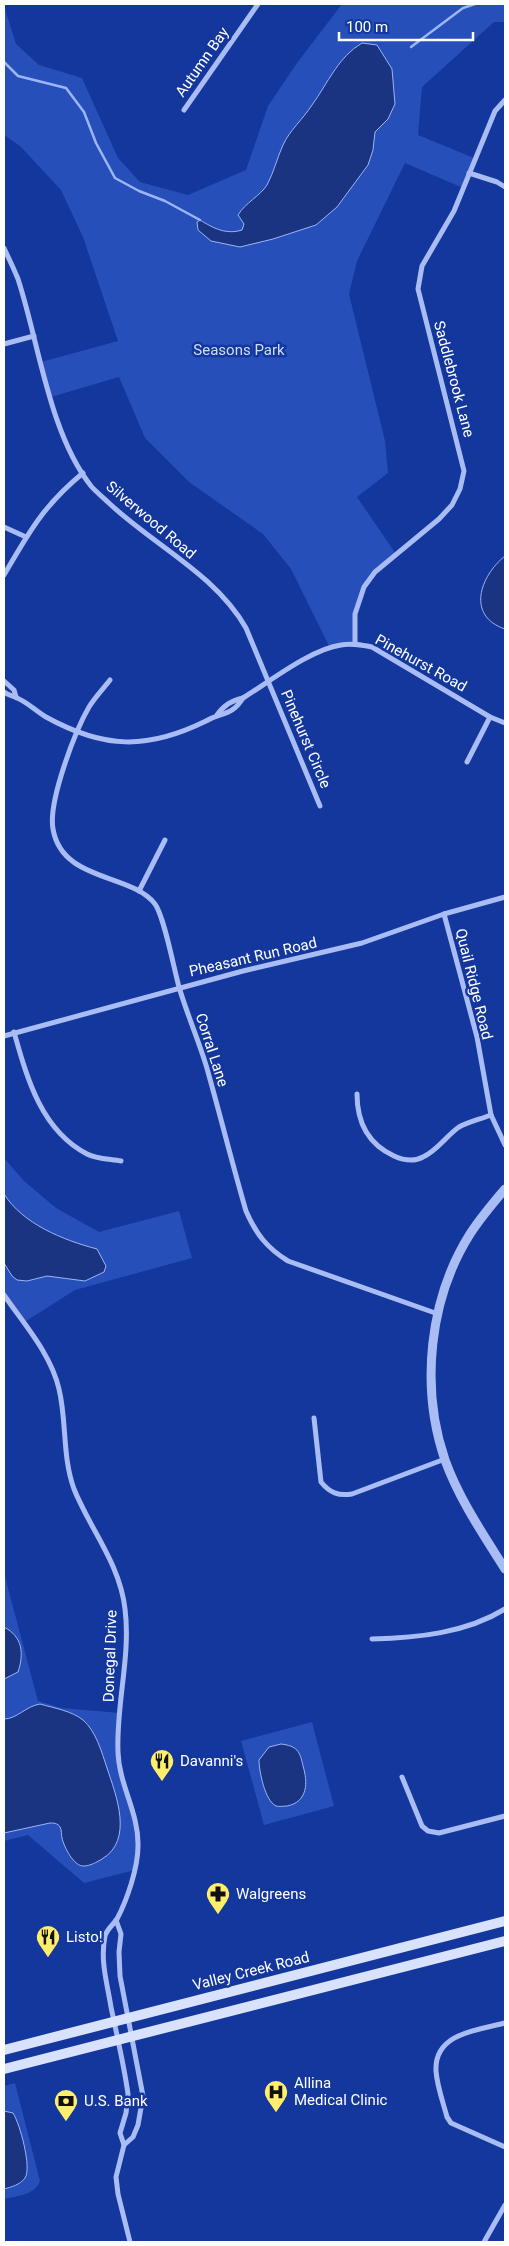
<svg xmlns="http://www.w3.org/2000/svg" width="509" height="2246" font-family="Roboto,sans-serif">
	<rect width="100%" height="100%" fill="#13379c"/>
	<g fill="#264fba">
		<path d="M342,4h163v18h-11l-72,65 -4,48 56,23 -11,30 -58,-25 -48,98 -8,33 36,147 3,32 -31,24 39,57c-35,30 -40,44 -41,90l-25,4 -39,-79 -28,-35 -74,-52 -44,-44 -26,-61 -68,20 -10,-35 77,-21 -35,-104 -22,-47 -41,-44 -16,-11v-129l12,38 23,21 43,13 36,80 22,24 48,13 58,-25 22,-64 29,-43z"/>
		<path d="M4,1158l20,23 32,27 43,24 80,-21 13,47 -117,32 -52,33 -19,-28z"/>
		<path d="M4,1573l34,128 24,7 58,5 -2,40 19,76 -2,41 -51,13 -56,-48 -24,6z"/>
		<path d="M312,1722l22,84 -70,19 -23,-84z"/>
		<path d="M15,2083l25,98c-5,14 -23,15 -36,18v-113z"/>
	</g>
	<g fill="#1a3482" stroke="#9bb5f6">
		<path d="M362,43l15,2 15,24 3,35 -7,15 -13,13 -2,18 -5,15 -31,42 -21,18 -43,14 -33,8 -29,-6 -13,-11 -1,-8 3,-2c13,8 26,15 42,10l2,-6 -6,-9c7,-12 22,-19 29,-30 7,-13 10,-27 16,-40 7,-15 20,-26 29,-40 16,-22 26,-48 50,-62z"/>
		<path d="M505,556v73c-39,-13 -25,-53 0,-73z"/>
		<path d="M4,1194c19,30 59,46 93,55l9,17 -2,6 -19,9 -38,-5 -20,5 -10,-1 -5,-4 -8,-13z"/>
		<path d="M4,1627c19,10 20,27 14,45l-14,7z"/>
		<path d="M40,1704c14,4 32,7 43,16 13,11 19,33 24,48 9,27 27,72 -5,91 -5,3 -12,7 -18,7 -10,1 -20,-19 -22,-28 -1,-3 0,-8 -2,-11 -2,-4 -7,-4 -10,-4l-46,10v-114c13,0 22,-13 36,-15z"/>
		<path d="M281,1744c16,2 19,7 22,22 5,16 5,36 -16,40 -3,0 -8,1 -11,0 -11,-5 -17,-35 -17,-46l10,-13z"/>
		<path d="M4,2111l9,2c7,11 19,55 12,65 -5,7 -14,9 -21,11z"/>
	</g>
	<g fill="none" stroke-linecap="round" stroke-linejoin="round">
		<g stroke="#9bb5f6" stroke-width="2.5">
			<path d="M411,47l52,-39 12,-4"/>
			<path d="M4,62l14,14 48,12 18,24 12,31 19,35 24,13 26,10 35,19"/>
		</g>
		<g stroke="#a9bdf4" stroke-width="5">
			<path d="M184,110l74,-106"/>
			<path d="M469,173l28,9 8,5"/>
			<path d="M4,248c5,11 10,21 14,31 21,64 31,154 73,207 5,6 13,12 19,18 45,42 105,70 136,124l74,178"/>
			<path d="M4,344l30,-8"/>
			<path d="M4,527l22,10"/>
			<path d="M4,575c25,-43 39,-69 79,-102"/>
			<path d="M355,644v-30l9,-27 11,-15 64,-53 13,-14 8,-16 4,-18 -46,-182 4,-23 32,-55 41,-100 10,-11"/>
			<path d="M110,680c-7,9 -15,17 -21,27 -14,24 -41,95 -36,122 9,53 78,44 102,75 9,12 19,65 24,83 8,27 19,52 27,78 14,49 26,98 40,146 10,23 21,37 42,50l150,53"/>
			<path d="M4,681l10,9 2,7"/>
			<path d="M4,692c5,4 8,3 13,6 10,4 19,13 29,19 58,32 101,33 160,4 16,-9 26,-5 37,-23"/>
			<path d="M217,715c7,-10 14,-14 26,-17 26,-16 68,-49 98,-53 11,-2 21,0 31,2l118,70 15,6"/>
			<path d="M467,762l23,-45"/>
			<path d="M139,891l26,-51"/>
			<path d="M444,914l33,123 14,78 14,30"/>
			<path d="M14,1032c13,46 27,98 73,122 9,5 23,5 34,7"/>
			<path d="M4,1036l239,-65 119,-28 82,-29 61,-17"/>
			<path d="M357,1094c0,28 11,50 37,62 9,4 20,6 29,1 15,-7 23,-21 36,-30 9,-5 22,-8 32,-12"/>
			<path d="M4,1295c20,29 47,59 55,94 8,33 3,67 15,100 16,40 46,75 51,120 6,47 -9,95 -7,143 1,33 21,61 20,94 0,22 -11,54 -21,73 -4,6 -10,10 -12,17 -5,25 2,46 6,71 6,29 13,58 17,87l-2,19 -6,20 4,12"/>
			<path d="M314,1418l7,64c9,11 17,14 31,12l93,-35"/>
			<path d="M372,1639c45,-1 94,-6 133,-30"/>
			<path d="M402,1777l20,49 6,5 11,2 66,-17"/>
			<path d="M116,1920l5,14 -2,18 1,24 23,120 -5,29 -5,12 -9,8 -8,32 2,17 12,48"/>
			<path d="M505,2023c-27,7 -71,10 -69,48 1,15 7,31 11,46l4,6 54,24"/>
			<path d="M484,2242l21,-37"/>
		</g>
		<path stroke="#a9bdf4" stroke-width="9" d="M505,1189c-12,14 -24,28 -35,45 -41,65 -50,153 -25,226 14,39 38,74 60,109"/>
		<g stroke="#d8e2fd" stroke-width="10">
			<path d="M4,2050l501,-129"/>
			<path d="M4,2069l501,-128"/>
		</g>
	</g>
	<defs>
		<g id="restaurant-pin" transform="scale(1.25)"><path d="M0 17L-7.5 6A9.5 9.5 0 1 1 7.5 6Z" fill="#ffee6b" stroke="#13379c"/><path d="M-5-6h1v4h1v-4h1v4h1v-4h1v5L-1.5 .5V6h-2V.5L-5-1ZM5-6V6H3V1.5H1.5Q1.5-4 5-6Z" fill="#111"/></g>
		<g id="pharmacy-pin" transform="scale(1.25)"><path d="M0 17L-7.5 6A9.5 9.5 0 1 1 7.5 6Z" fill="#ffee6b" stroke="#13379c"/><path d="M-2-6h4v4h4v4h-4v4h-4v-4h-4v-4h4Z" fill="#111"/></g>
		<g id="hospital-pin" transform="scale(1.25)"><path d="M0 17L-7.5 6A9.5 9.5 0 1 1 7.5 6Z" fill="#ffee6b" stroke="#13379c"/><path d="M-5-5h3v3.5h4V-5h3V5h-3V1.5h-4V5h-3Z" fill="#111"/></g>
		<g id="bank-pin" transform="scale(1.25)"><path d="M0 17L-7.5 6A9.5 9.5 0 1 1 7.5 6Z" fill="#ffee6b" stroke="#13379c"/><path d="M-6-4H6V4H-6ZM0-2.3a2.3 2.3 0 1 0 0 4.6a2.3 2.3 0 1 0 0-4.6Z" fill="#111"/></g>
	</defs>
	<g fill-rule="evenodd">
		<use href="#restaurant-pin" x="162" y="1761"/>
		<use href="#pharmacy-pin" x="218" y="1894"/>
		<use href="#restaurant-pin" x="48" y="1937"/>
		<use href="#hospital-pin" x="276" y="2092"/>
		<use href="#bank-pin" x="66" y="2101"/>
	</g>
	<g text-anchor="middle" stroke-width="5" stroke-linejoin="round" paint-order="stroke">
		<g font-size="15" fill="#fff" stroke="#13379c">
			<text transform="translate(202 62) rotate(-55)" y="5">Autumn Bay</text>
			<text transform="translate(454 379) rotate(75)" y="5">Saddlebrook Lane</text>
			<text transform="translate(151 520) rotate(40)" y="5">Silverwood Road</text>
			<text transform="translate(421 663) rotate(29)" y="5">Pinehurst Road</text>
			<text transform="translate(306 739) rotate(67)" y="5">Pinehurst Circle</text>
			<text transform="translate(253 957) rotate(-13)" y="5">Pheasant Run Road</text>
			<text transform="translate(474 984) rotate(76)" y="5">Quail Ridge Road</text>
			<text transform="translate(212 1050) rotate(72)" y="5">Corral Lane</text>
			<text transform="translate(110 1656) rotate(-88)" y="5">Donegal Drive</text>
			<text transform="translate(251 1971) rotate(-14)" y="5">Valley Creek Road</text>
		</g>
		<g font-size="15" fill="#d1ddfd" stroke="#13379c">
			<text x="239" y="355">Seasons Park</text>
		</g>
		<g font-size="15" fill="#fff" stroke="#13379c" text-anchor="start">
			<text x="180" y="1766">Davanni's</text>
			<text x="236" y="1899">Walgreens</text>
			<text x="66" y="1942">Listo!</text>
			<text x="294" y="2088">Allina<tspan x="294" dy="17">Medical Clinic</tspan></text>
			<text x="84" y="2106">U.S. Bank</text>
		</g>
	</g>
	<rect width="509" height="2246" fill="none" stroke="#ffffff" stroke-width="10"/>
	<path d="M339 32v8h134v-8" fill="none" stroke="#ffffff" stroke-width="2.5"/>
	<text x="346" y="32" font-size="15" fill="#ffffff" stroke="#13379c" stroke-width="4" paint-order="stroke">100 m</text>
</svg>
